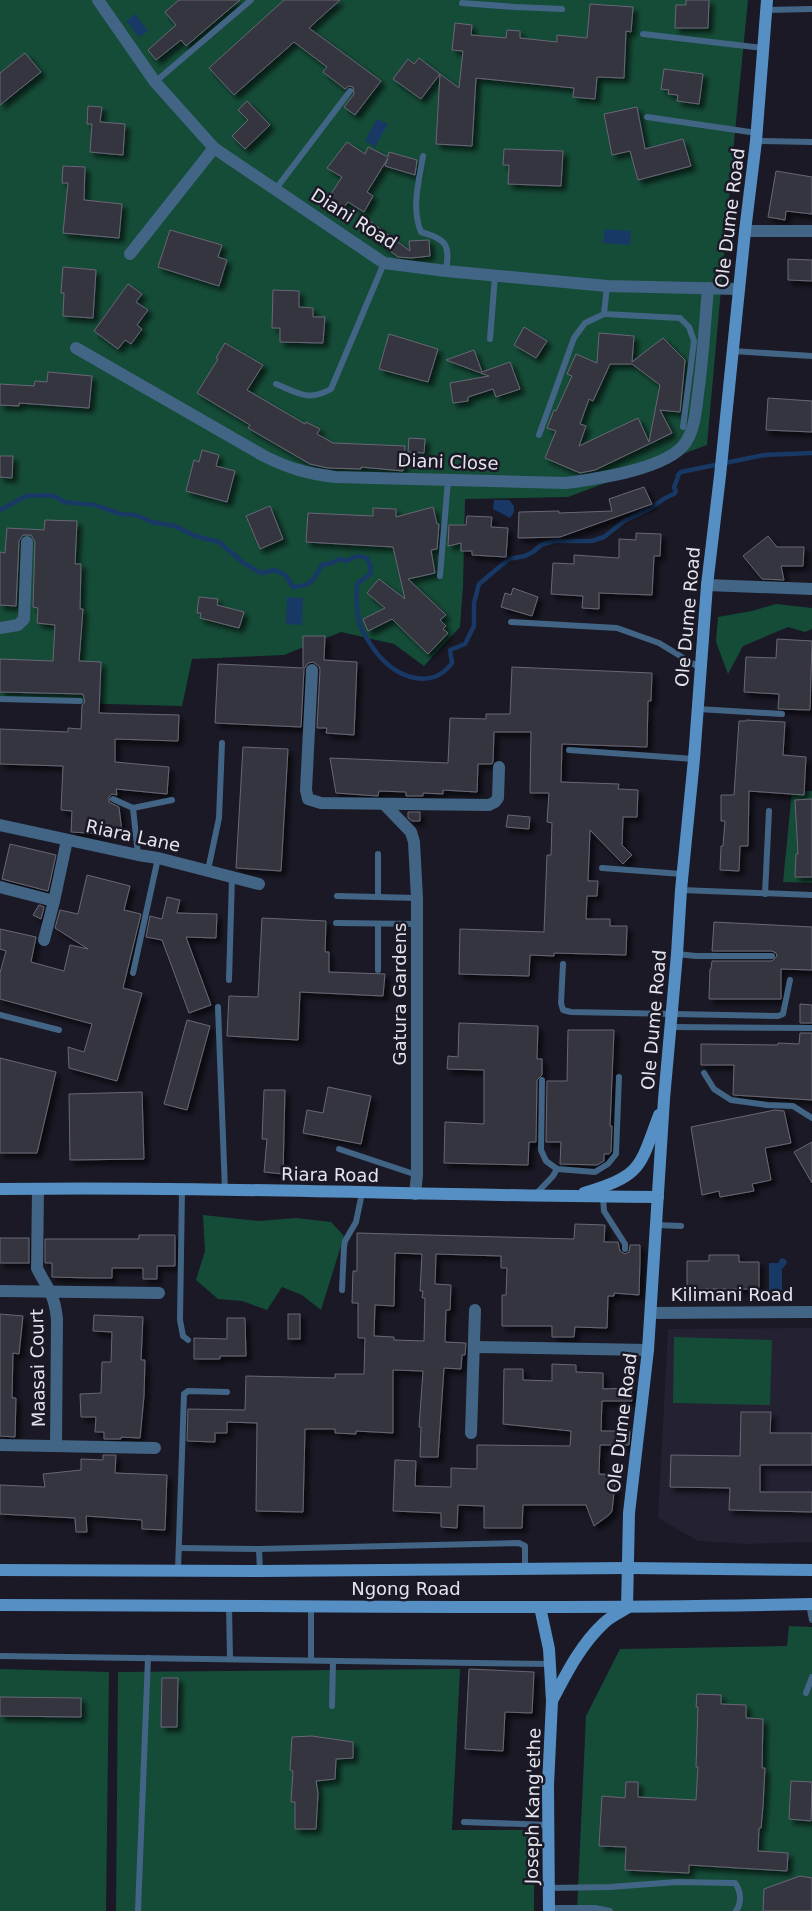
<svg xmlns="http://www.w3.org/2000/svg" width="812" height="1911" font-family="'DejaVu Sans',sans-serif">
	<defs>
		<filter id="shadow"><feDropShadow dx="4.5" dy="4.5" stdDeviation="2.5" flood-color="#0009"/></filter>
	</defs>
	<rect width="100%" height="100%" fill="#1a1925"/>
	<path fill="#232132" d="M812,1328v214l-67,2 -47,-3 -40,-23 10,-189z"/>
	<g fill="#154c38">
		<path d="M0,0h748l-15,152 6,2 -9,35 -23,256 -139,52 -103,2 -2,87 -3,41 -36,39 -30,-22 -53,-12 -57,23 -92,4 -10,47 -182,-5z"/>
		<path d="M776,604l36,4v21l-7,3 -17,-5 -45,19 -15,28 -12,-32 2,-25 34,-6z"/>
		<path d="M792,791h20v92l-29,-1z"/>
		<path d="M203,1215l56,6 37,-3 35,4 13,14 -23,74 -19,-15 -20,-8 -15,23 -25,-9 -24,-2 -22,-19 9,-29z"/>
		<path d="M674,1337l98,3 -2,65 -97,-2z"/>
		<path d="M789,1626l23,1v284h-235l9,-195 34,-67 167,-3z"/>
		<path d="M0,1669l109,3 -3,239h-106z"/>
		<path d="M460,1669l-8,161h82v81h-418l2,-239z"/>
	</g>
	<g fill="#183965">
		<path d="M135,14l13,17 -9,6 -13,-16z"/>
		<path d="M377,119l11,5 -13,23 -10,-6z"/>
		<path d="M605,229l26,2 -1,14 -27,-2z"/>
		<path d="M494,500h15l5,6v6l-4,6 -17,-9z"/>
		<path d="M287,597l16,1 -1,27 -16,-1z"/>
		<path d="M783,1258l3,2 1,3 -5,6v22h-13v-28h9l2,-4z"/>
	</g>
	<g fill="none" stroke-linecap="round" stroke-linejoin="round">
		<path stroke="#183965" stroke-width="4.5" d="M0,510l26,-14 21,-1 10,2 7,5 31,3 25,9 15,1 17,7 23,4 20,10 24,6 26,22 16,9 14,-3 11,6 7,11c21,-2 19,-6 29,-22l10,-2 8,-4 6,2 11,-5 10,2 4,9 -1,7 -13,10c-1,15 -1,33 5,46 4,8 14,23 20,29 19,20 51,30 70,4l-2,-13 15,-6 9,-18v-23l5,-19 30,-25 16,-3 8,-4 8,-7 13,-4h38l12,-4 20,-16 27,-13 14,-10 9,-4 2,-3 -2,-3c1,-5 4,-8 4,-13l3,-3 83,-17 48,-2"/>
	</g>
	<g fill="#353440" stroke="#686775" fill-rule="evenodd" filter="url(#shadow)">
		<path d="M179,0h61l-54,46 -5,-6 -25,20 -8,-10 28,-25 -11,-13z"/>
		<path d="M284,0h56l-31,28 72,53 -26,34 -11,-8 10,-13 -1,-7 -4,-1 -4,3 -22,-17 4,-5 -33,-25 -60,53 -25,-27z"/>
		<path d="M686,0h23l-1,28h-33l1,-23h10z"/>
		<path d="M590,4l43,3 -2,25 -5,-1 -2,47 -27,-1 -2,22 -22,-2 1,-9 -98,-10 -4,68 -36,-2 4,-70 19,14 4,-37 -11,-1 3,-27 17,2 -1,10 35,3 1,-8 13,1v7l37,4v-7l30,3z"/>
		<path d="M25,53l16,19 -41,33v-32z"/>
		<path d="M419,58l21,16 -19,25 -28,-20 15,-20 6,5z"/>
		<path d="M664,69l39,5 -4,30 -22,-3 1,-6 -10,-1 1,-4 -8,-1z"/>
		<path d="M247,101l23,24 -25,24 -13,-13 16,-16 -10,-10z"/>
		<path d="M88,106l14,1 -2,15 25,2 -2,31 -33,-3 2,-28h-5z"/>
		<path d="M637,107l8,42 38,-10 8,27 -53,14 -8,-29 -18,4 -8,-41z"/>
		<path d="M347,142l18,12 3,-7 20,10 1,-5 28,8 -2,15 -30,-9 3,-8 -21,34 6,4 -9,16 -16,-10 -4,5 -15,-10 13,-20 -15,-9z"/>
		<path d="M504,149l59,2 -2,35 -53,-2 1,-19h-6z"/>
		<path d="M63,166l22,1 -1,33 38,4 -3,34 -56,-5 5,-50h-6z"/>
		<path d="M776,171l36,6v37l-26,-3 -1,9 -17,-3z"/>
		<path d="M370,221l40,30 -1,-10 20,-1 1,16 -19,2 -13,-1 -35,-27z"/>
		<path d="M170,230l52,15 -4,12 9,3 -8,26 -61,-19z"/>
		<path d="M788,259l24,1v21l-24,-1z"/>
		<path d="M63,267l33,3 -3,48 -30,-2 1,-23h-3z"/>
		<path d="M128,284l14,10 -6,8 12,8 -11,15 5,4 -11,15 -6,-4 -7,9 -24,-18z"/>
		<path d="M273,290l26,1v16l14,1v9h12l-2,26 -43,-1v-14h-8z"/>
		<path d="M524,327l23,14 -11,17 -22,-13z"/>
		<path d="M599,333l35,3 -2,26 31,-24 22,22 -5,52 -20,-2 12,23 -77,37 -15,3 -35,-15 11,-27 -9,-3 7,-18 2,1 16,-35 -5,-2 9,-20 21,9zM610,364h22l28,21 -11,57 -11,-24 -59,28 7,-20 -6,-2 9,-25 4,2z"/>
		<path d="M389,334l49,15 -10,33 -49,-13z"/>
		<path d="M225,343l38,22 -16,25 58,34 1,-2 14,7 -3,5 16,9 72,3 -2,25 -42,-4v2l-33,-1 -18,-4 -62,-36 2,-3 -53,-32 21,-34 -2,-1z"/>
		<path d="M474,350l8,22 28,-10 10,27 -24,8 -3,-8 -25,8v4l-15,2 -3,-20 39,-7 -43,-16z"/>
		<path d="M48,372l44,4 -3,32 -70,-5v3l-19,-1v-21l34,2 1,-5 12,1z"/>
		<path d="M768,398l44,3v31l-46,-2z"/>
		<path d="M409,438l16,1 -1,14 -16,-1z"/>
		<path d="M202,450l17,5 -3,11 19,5 -8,31 -41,-11 8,-31 5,2z"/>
		<path d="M0,456h13l-1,22 -12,-1z"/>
		<path d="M644,487l8,17 -92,33 -42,1 1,-26 40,-1v2l53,-2 -3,-12z"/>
		<path d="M270,506l13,33 -23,10 -14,-33z"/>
		<path d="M433,507l4,17h2l-2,25 -6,1 4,23 -27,6 38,36 -6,5 6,6 -3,3 5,4 -20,21 -36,-35 -24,12 -5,-12 22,-11 -18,-15 12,-14 26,20 -12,-52 -87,-5 2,-29 65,3v-8l23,1v8z"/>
		<path d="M467,516l25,1 -1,10 17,1 -2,29 -34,-2v-4h-11v-8l-13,3 1,-21h17z"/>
		<path d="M45,520l32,1 -2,43h6l-1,45h3l-4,52 22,1 -2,51 80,2 -1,26 -63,-2v23l54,5 -2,27 -51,-5 1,6 -5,-1 -3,3v5l10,5 3,25 -17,2 -34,-2 1,-21 -11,-1 2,-44 -63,-2v-35l68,3v-4l13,1 1,-24 3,-3 -2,-8 -83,-2v-33l53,2 2,-36 -18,-2 1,-15 -5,-1 2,-65 -4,-7h-8l-4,6 -3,65 -16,-1v-53l5,1 2,-25 37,2z"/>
		<path d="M636,533l25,1 -1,22h-6l-2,39 -53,-2v16l-17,-1 1,-12 -32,-2 2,-31 21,1v-9l45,3v-19l17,1z"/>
		<path d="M768,536l9,11h27l-1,19h-22l3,14 -22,-1 -19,-23z"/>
		<path d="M513,588l25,9 -6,19 -31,-9 4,-14 6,2z"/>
		<path d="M199,597l19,2 -1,6 27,7 -5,16 -39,-10 1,-5h-4z"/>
		<path d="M303,636h22l-1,24 33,2 -3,73 -28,-2 1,-5h-10l3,-58 -1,-4 -6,-4 -5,1 -4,6 -3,58 -86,-4 3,-59 85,4z"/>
		<path d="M777,639l35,2 -2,69 -32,-1 1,-15 -35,-2 2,-35 30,1z"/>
		<path d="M512,667l140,6 -1,28h-3l-1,46 -85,-3 -1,38 58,2 -1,5 20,1 -1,27h-14l-1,28 10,10 -9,9 -33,-34 -2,51h10l-1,15h-10l-1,23h24v7h17l-1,29 -72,-2v3l-24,-1 -1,21 -70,-2 1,-45 84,3 3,-77h4l1,-32 -5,-1 2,-29h-19l1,-61h-37l-1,30 -1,2h-14l-1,28 -34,-2v4l-20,-1v3h-17v-4l-27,-1 -1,5 -42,-3 -6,-35 118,5 2,-45 36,1v-5h24z"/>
		<path d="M746,720l39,2 -2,33 23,2 -2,38 -55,-4 -1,55h-8l-1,25 -19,-1 1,-24h2l2,-25h-4v-26h13l5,-74h7z"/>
		<path d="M243,747l45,2 -7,122 -45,-3z"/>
		<path d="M812,799v78h-17l1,-23h2l-3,-54z"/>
		<path d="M408,812h12v9h-8l-4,-3z"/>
		<path d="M508,815l22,2 -1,12 -23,-2z"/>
		<path d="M10,844l46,11 -8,36 -46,-12z"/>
		<path d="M87,875l43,11 -6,24 17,4 -18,74 19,5 -25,88 -48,-13 -1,-21 16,5 8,-28 -92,-25v-26l6,-22 -6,-2v-20l36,8 -5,25 33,9 6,-26 18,4 -33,-21 5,-18 18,4z"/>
		<path d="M167,897l13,3 -3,13 40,1 -1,24 -30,-1 25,68 -22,8 -27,-73 -16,-3 4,-21 12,3z"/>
		<path d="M39,905l5,2 -3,12 -8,-4z"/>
		<path d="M262,918l64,3 -1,31h4v20l56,2 -2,22 -83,-4 -2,48 -71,-4 2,-40 29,1z"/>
		<path d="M714,922l98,5v43l-31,-1v30h-72l1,-30h1l1,-8h60l5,-5 -1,-3 -4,-2h-60z"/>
		<path d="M800,1004l12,1v18h-12z"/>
		<path d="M187,1020l23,6 -23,84 -23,-6z"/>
		<path d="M459,1023l79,3 -1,33h5v16l-5,5 -1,62h-7l-1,23 -84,-2 1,-41 39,2v-54l-37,-1 1,-13 10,1z"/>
		<path d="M568,1030h46l-4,96h2l-1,26 -2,2h-5v7l-7,4 -37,-1 1,-22h-15l1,-61h20z"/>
		<path d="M800,1033h12v67l-79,-5 1,-30h-33v-21l77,1v-2l21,1z"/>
		<path d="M0,1058l56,14 -19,81h-37z"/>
		<path d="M328,1087l43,9 -10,48 -58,-11 4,-23 16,3z"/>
		<path d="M264,1090h21l-2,84 -19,-2 3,-33h-5z"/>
		<path d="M142,1092l2,67 -74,1 -1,-66z"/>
		<path d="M775,1110l9,1 7,32 -26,5 6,32 -19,4 2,7 -34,6 -1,-6 -17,4 -11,-68z"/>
		<path d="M812,1142v41l-18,-31z"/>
		<path d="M575,1224l30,1 -1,17h14l2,9 5,3 4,-2 1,-7h10v16l-1,34 -25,-2v3h-6l-1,32 -32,-1 -1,10h-22v-11h-50v-31h4l1,-27h-6v-12l-65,-2 -1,30 16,1 -1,25h-4l-1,32 21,1 -1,12h-3l-1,14 -17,-1 -6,89h-18l1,-30h-2l4,-56 -30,-1v63l-37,-2v3l-21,-1v-4h-30l-2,83 -47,-1 1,-88 -30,-1v11h-12v9l-28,-1 1,-32 57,1 1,-34 89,2v-4h29l1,-36h-7v-35h-6l1,-32h4v-38l217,6zM395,1253l27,1 -2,37h3l-1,7h3l-1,43 -30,-1v-3l-20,-1 1,-31 19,1z"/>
		<path d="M139,1235h36v31h-18v13h-14v-11h-31v10h-21l-39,-1v-14h-7v-24h94z"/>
		<rect x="0" y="1238" width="29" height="25"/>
		<path d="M709,1255h30v7h20v27h-72v-28h22z"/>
		<path d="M0,1314l23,2 -4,38 -6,-1 -1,45h4l-1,39 -15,-1z"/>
		<rect x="288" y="1314" width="12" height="25"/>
		<path d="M94,1315l49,2 -2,43h4l-1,36 -4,42 -19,-1v2h-17v-7h-9l1,-15h-15l-1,-23 21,-1 1,-31h9l1,-30 -19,-1z"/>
		<path d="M227,1318h18l1,38h-26v3h-26v-21l33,1z"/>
		<path d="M552,1364l24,1v7l27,1v16l28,-1 1,13h-30l-1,30h29l-1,14h-29l-1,29 17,1 -4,36 -3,4 -15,11 -8,-21h-63l-1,23h-38v-22l-26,-1 -1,23 -16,-1v-14l-48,-2 2,-51 21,1 -1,25 36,1v-19l26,1v-24l93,1 1,-15 -68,-7 1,-55h19v11l29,1z"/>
		<path d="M741,1412h30l-1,21h42v32h-52v27h52v20l-83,-2 1,-22 -60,-1 1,-32 69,1z"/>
		<path d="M103,1455h13l-1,18 52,2 -2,55 -23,-1v-9l-56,-4 1,16h-11l-1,-14 -75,-4v-29l45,2 -2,-13 38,-4v-11l22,1z"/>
		<path d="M469,1669l65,3 -2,41 -27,-1 -2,39 -38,-2z"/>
		<path d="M162,1678h16l-1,49h-16z"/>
		<path d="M697,1694l24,1v9l25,1v13l17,1 -1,49h3l-2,38 -2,22h-2l-1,23 30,2 -1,18 -98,-6v8l-64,-3 1,-23 -27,-1 3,-50 23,2 1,-16h12v15l58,3 2,-33h-2l2,-60h-2z"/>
		<path d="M0,1697l81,1v19l-81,-1z"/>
		<path d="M312,1736l41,6v16l-17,1 -1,20 -19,2 2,12 -2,36h-21v-27h-4l2,-31 -3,-1 2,-33z"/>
		<path d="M791,1781l21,1 -1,39 -22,-2z"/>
		<path d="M800,1876l12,2v33h-49l1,-22z"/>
	</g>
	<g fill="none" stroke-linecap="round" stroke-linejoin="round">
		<g stroke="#426585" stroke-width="6">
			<path d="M462,3l53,4 47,2"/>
			<path d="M766,10l46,-1"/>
			<path d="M643,34l120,14"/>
			<path d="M155,82l96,-82"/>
			<path d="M647,117l110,16"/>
			<path d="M756,141l56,1"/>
			<path d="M423,156c-4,25 -12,52 -2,76 26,7 29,13 25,39"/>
			<path d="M275,190l75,-99"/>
			<path d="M604,314l76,4 9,9 5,14 -11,86"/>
			<path d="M490,339l5,-63"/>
			<path d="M732,351l80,5"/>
			<path d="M276,384c22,9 32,18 55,5l53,-126"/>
			<path d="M539,435l35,-97 11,-15 19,-9 3,-28"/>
			<path d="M440,576l8,-96"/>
			<path d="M511,622l106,6 42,15 41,25"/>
			<path d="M0,699l80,2"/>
			<path d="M698,709l84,5"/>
			<path d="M569,750l125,9"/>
			<path d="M113,799l20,9 39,-8"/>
			<path d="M133,808l5,47"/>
			<path d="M602,868l80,6"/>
			<path d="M208,870l11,-52 3,-75"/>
			<path d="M681,890l131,5"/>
			<path d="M765,894l4,-83"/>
			<path d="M337,896l80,2"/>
			<path d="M378,897v-43"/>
			<path d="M336,923l81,1"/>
			<path d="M677,954l19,2h76"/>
			<path d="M563,964l-2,39 2,7 8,2 207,4 5,-2 7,-34"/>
			<path d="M378,970v-46"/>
			<path d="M133,973l25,-115"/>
			<path d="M229,980l3,-103"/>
			<path d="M218,1007l7,183"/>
			<path d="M0,1015l59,15"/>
			<path d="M670,1027l142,1"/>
			<path d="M704,1073l10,16 17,11 36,5 26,1 19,12"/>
			<path d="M542,1080l-1,70 5,11 11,8 38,3 13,-8 8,-10 3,-77"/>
			<path d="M339,1149l78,26"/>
			<path d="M182,1190l-2,130 3,16 5,4"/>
			<path d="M535,1195l18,-19 4,-7"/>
			<path d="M603,1197l1,14 21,33v5"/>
			<path d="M657,1225l24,1"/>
			<path d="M342,1290l2,-43 1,-6 11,-19 6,-29"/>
			<path d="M179,1548l80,1 260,-6 6,3v23"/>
			<path d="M259,1549l1,22"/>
			<path d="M178,1570l6,-176 4,-3 39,1"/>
			<path d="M809,1604l3,16"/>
			<path d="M229,1605l1,54"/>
			<path d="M311,1605v55"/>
			<path d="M0,1656l550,8"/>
			<path d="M806,1693l6,-16"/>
			<path d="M332,1706l1,-45"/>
			<path d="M464,1822l85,3"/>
			<path d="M549,1888l61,-1 67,-5 58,1c6,8 7,19 1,28"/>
			<path d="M549,1908h46l15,3"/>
			<path d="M138,1911l10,-253"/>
		</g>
		<g stroke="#426585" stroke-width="12">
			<path d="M98,0l57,82 59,66 170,115 62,8 161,15 132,3"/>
			<path d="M745,231h67"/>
			<path d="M130,254l84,-106"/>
			<path d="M76,348l188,108c26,13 42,17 71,21l231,6c30,-4 103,-14 120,-41 9,-14 10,-32 12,-48 5,-35 7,-71 10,-106"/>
			<path d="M707,585l105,4"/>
			<path d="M0,628l18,-3 6,-6 3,-77"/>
			<path d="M312,670l-6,120 2,9 13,4 168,2 6,-3 3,-4 1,-31"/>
			<path d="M384,804l27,28 3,10 3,56v277l-2,19"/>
			<path d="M0,825l138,30 20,3 101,26"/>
			<path d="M0,887l54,14"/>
			<path d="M44,940l10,-39 13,-61"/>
			<path d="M38,1189l-1,79c4,9 10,17 14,26 4,8 5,16 6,25l-1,126"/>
			<path d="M0,1291l159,2"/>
			<path d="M651,1313l161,-1"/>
			<path d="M475,1347l173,3"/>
			<path d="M471,1433l4,-123"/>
			<path d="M0,1445l155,3"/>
		</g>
		<g stroke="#568fc4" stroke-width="12">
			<path d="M0,1189c219,-3 439,7 658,8"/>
			<path d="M584,1193c58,-18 55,-24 75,-78"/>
			<path d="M0,1570l260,1 367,-3 185,2"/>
			<path d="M0,1605c271,0 541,5 812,-1"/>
			<path d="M540,1607l9,42 3,52 -4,84 1,126"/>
			<path d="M552,1701c14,-27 29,-57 52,-78 6,-6 15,-10 23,-15l2,-95 19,-163 16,-251 13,-145 4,-64 13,-131 13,-174 13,-109 25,-245 11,-90 11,-141"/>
		</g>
	</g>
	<g text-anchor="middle" stroke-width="5" stroke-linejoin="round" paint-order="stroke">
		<g font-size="18" fill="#e5e4ec" stroke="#1a1925">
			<text transform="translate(730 218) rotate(-83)" y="6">Ole Dume Road</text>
			<text transform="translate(354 219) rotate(32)" y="6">Diani Road</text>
			<text transform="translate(448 462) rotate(2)" y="6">Diani Close</text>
			<text transform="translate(688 617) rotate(-85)" y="6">Ole Dume Road</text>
			<text transform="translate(133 836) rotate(12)" y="6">Riara Lane</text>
			<text transform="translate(400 994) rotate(-90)" y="6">Gatura Gardens</text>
			<text transform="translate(654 1020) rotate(-85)" y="6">Ole Dume Road</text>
			<text transform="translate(330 1175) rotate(1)" y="6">Riara Road</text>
			<text x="732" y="1301">Kilimani Road</text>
			<text transform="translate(38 1368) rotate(-91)" y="6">Maasai Court</text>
			<text transform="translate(622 1423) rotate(-83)" y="6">Ole Dume Road</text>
			<text x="406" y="1595">Ngong Road</text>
			<text transform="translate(533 1806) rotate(-89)" y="6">Joseph Kang'ethe</text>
		</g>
	</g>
</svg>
